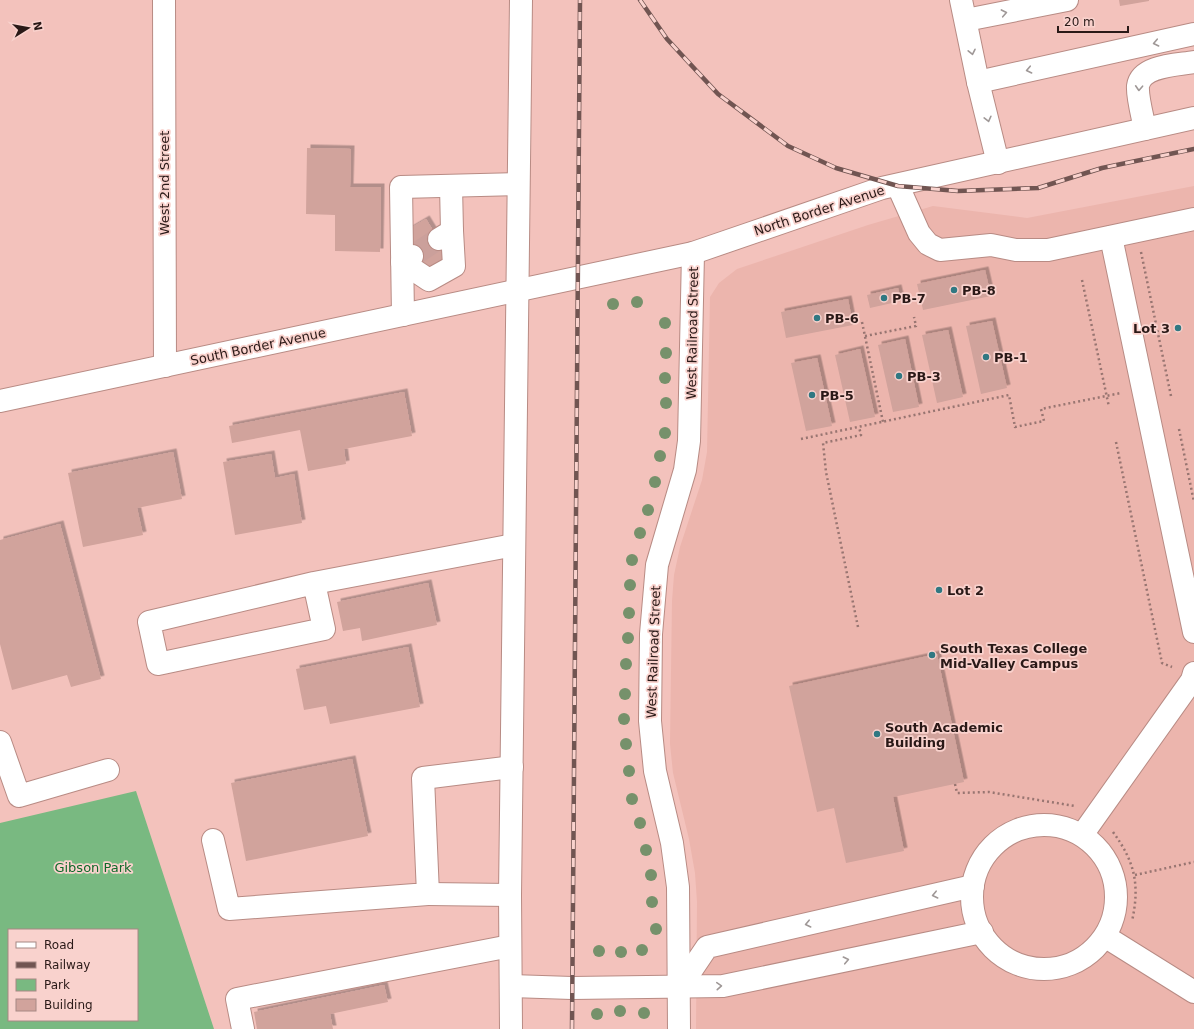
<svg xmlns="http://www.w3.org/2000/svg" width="1194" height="1029" font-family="'DejaVu Sans',sans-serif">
	<defs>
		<filter id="shadow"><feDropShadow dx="3.5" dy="-3.5" stdDeviation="0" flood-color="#0004"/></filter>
	</defs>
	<rect width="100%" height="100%" fill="#f3c2bc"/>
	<path fill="#ecb5ad" d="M1194,186v843h-498l1,-127 -2,-29 -6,-34 -16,-66 -3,-29 2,-143 2,-26 6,-28 22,-67 5,-28 3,-155 9,-14 18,-14 131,-44 65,-19 94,12z"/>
	<path fill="#79b981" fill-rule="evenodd" d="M136,791l78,238h-214v-206zM9,930h128v90h-128z"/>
	<g fill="#d1a39c" filter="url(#shadow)">
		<path d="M1119,0h30v1l-29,5z"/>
		<path d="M307,148l44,1 -1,38h31l-1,65 -45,-1v-36l-29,-1z"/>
		<path d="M426,219l25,41 -21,14 -26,-42z"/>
		<path d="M985,270l6,26 -68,14 -6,-26z"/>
		<path d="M898,288l3,13 -31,7 -3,-13z"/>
		<path d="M848,299l5,26 -67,13 -5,-26z"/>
		<path d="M992,321l15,67 -26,6 -15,-68z"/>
		<path d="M948,330l15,67 -26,6 -15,-68z"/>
		<path d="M905,339l14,68 -26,5 -15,-67z"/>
		<path d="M860,349l15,68 -25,5 -15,-67z"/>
		<path d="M817,358l15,68 -26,5 -15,-68z"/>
		<path d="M404,392l8,44 -68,13 2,15 -38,7 -8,-41 -68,13 -3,-17z"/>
		<path d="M173,452l9,47 -45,9 6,27 -60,12 -15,-74z"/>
		<path d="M271,454l4,24 19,-4 8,49 -67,12 -12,-73z"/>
		<path d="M60,524l41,155 -30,8 -4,-12 -55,15 -12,-46v-104z"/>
		<path d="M428,583l9,42 -75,16 -2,-13 -17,3 -6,-29z"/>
		<path d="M408,647l12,60 -90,17 -4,-18 -22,4 -8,-41z"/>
		<path d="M937,654l27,128 -71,15 11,54 -58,12 -12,-55 -17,4 -28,-126z"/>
		<path d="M352,759l16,77 -122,25 -15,-78z"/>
		<path d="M384,985l4,17 -58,12 3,15h-76l-3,-17z"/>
	</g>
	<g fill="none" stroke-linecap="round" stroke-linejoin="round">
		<path stroke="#cba09b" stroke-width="22" stroke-dasharray="22 11" stroke-linecap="butt" d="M417,253l21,-14"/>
		<g stroke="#b88b84" stroke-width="24">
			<g id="minor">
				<path d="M164,0l1,366"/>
				<path d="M961,0l17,82 20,81"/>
				<path d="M966,20l101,-20"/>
				<path d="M978,82l216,-48"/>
				<path d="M1145,129c-2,-11 -8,-32 -7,-43 3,-21 40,-21 56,-24"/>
				<path d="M898,186l21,47 9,11 12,6 51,-5 25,5h32l146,-31"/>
				<path d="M1111,237l83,395"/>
				<path d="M439,239l13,-8 -1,-45"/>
				<path d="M412,256l-10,6 27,18 25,-14 -2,-35"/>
				<path d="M403,315l-2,-128 116,-3"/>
				<path d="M0,401l693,-148 189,-65 312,-70"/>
				<path d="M314,583l10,46 -166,35 -9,-42 165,-39 200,-38"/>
				<path d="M0,742l19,54 89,-26"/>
				<circle cx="1044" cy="897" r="72"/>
				<path d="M1082,835l110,-155 2,-7"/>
				<path d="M213,840l16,69 199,-15 -5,-116 89,-11"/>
				<path d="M428,894l82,1"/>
				<path d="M1106,937l88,55"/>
				<path d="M511,986l61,2 151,-2 259,-54"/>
				<path d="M680,987l27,-40 266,-61"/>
				<path d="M243,1029l-6,-30 273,-53"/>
				<path d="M679,1029l-1,-142 -6,-44 -17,-72 -5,-50 1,-87 6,-69 28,-95 4,-29 4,-188"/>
			</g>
		</g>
		<g stroke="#b88b84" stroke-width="24">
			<path id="major" d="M511,1029l-1,-134 11,-895"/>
		</g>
		<g stroke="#987571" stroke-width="2.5" stroke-dasharray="2 3" stroke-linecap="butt">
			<path d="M1141,252l30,144"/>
			<path d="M1082,280l27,127"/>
			<path d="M862,322l21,100"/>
			<path d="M865,336l51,-10 -2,-9"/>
			<path d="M1179,429l15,73"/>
			<path d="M801,439l208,-44 6,32 29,-6 -3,-12 80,-16"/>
			<path d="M1116,442l46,221 10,4"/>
			<path d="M858,627l-32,-155 -3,-29 38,-8 -2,-8"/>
			<path d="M955,784l2,9 32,-1 86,14"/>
			<path d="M1113,832c22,30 27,53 19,89"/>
			<path d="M1135,875l59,-13"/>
		</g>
		<use href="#minor" stroke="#fff" stroke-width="22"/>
		<use href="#major" stroke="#fff" stroke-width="22"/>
		<g stroke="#715552" stroke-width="4.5">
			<g id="rail">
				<path d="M640,0l27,39 51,55 70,52 48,22 62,18 60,5 80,-3 64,-20 92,-19"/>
				<path d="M572,1029l8,-1029"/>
			</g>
		</g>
		<use href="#rail" stroke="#f9d2cd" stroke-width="3" stroke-dasharray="9" stroke-linecap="butt"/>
	</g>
	<g fill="#76916b">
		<circle cx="637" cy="302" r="6"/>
		<circle cx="613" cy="304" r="6"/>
		<circle cx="665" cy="323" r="6"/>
		<circle cx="666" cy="353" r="6"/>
		<circle cx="665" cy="378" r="6"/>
		<circle cx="666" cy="403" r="6"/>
		<circle cx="665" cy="433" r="6"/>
		<circle cx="660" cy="456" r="6"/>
		<circle cx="655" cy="482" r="6"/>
		<circle cx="648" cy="510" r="6"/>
		<circle cx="640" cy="533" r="6"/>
		<circle cx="632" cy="560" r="6"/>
		<circle cx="630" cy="585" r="6"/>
		<circle cx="629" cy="613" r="6"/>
		<circle cx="628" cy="638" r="6"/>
		<circle cx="626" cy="664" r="6"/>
		<circle cx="625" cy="694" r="6"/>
		<circle cx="624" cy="719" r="6"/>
		<circle cx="626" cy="744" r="6"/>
		<circle cx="629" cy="771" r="6"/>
		<circle cx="632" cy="799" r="6"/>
		<circle cx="640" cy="823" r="6"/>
		<circle cx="646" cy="850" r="6"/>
		<circle cx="651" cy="875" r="6"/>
		<circle cx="652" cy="902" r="6"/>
		<circle cx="656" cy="929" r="6"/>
		<circle cx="642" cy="950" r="6"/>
		<circle cx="599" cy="951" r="6"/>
		<circle cx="621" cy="952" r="6"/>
		<circle cx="620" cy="1011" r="6"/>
		<circle cx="644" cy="1013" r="6"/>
		<circle cx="597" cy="1014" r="6"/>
	</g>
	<defs><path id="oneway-chevron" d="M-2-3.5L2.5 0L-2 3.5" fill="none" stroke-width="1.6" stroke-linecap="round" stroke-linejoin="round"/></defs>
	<g stroke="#9f9897">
		<use href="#oneway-chevron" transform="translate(1004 13) rotate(-11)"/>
		<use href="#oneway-chevron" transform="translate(1156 43) rotate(168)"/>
		<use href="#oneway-chevron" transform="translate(972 52) rotate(78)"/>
		<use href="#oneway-chevron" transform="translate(1029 70) rotate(168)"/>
		<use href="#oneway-chevron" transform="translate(1139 88) rotate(93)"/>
		<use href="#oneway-chevron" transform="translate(988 119) rotate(76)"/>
		<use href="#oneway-chevron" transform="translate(935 895) rotate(167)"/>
		<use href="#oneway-chevron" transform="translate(808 924) rotate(167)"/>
		<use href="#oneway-chevron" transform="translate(846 960) rotate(-12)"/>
		<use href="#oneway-chevron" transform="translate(719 986) rotate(-4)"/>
	</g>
	<g fill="#307882" stroke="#f9d2cd" stroke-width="1.5">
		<circle cx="954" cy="290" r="4"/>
		<circle cx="884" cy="298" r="4"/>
		<circle cx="817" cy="318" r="4"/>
		<circle cx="1178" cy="328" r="4"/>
		<circle cx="986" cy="357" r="4"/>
		<circle cx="899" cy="376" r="4"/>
		<circle cx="812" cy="395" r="4"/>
		<circle cx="939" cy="590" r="4"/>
		<circle cx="932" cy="655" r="4"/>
		<circle cx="877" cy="734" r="4"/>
	</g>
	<g text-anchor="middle" stroke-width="3.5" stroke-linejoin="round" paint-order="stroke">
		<g font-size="13" fill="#2a1917" stroke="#f9d2cd">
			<text transform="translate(164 183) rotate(-90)" y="5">West 2nd Street</text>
			<text transform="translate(819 210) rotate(-18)" y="5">North Border Avenue</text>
			<text transform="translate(692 333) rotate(-89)" y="5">West Railroad Street</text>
			<text transform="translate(258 346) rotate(-12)" y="5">South Border Avenue</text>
			<text transform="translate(653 652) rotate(-88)" y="5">West Railroad Street</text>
		</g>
		<g font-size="13" font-weight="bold" fill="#2a1917" stroke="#f9d2cd" text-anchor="start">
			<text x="962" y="295">PB-8</text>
			<text x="892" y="303">PB-7</text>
			<text x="825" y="323">PB-6</text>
			<text x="1170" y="333" text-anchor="end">Lot 3</text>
			<text x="994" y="362">PB-1</text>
			<text x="907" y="381">PB-3</text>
			<text x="820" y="400">PB-5</text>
			<text x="947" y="595">Lot 2</text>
			<text x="940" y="653">South Texas College<tspan x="940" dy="15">Mid-Valley Campus</tspan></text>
			<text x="885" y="732">South Academic<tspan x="885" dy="15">Building</tspan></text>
		</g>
		<g font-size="13" fill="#0f6929" stroke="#f9d2cd">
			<text x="93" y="872">Gibson Park</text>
		</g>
	</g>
	<rect x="8" y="929" width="130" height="92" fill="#f9d2cd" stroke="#a68884"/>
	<rect x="16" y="942" width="20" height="6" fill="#ffffff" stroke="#a68884"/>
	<text x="44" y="949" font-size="12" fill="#2a1917">Road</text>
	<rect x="16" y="962" width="20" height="6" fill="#715552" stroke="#a68884"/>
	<text x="44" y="969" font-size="12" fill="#2a1917">Railway</text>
	<rect x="16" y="979" width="20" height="12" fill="#79b981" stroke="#a68884"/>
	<text x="44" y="989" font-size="12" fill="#2a1917">Park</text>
	<rect x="16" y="999" width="20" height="12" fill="#d1a39c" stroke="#a68884"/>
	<text x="44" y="1009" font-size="12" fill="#2a1917">Building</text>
	<g transform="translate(28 28) rotate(79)" stroke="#f9d2cd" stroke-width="3" paint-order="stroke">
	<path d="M0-3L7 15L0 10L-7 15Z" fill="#2a1917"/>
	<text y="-6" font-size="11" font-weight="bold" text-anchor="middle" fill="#2a1917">N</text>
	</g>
	<path d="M1058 26v6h70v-6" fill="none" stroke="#2a1917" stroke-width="2"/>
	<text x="1064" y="26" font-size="12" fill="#2a1917" stroke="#f9d2cd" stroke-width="3" paint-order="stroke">20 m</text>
</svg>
